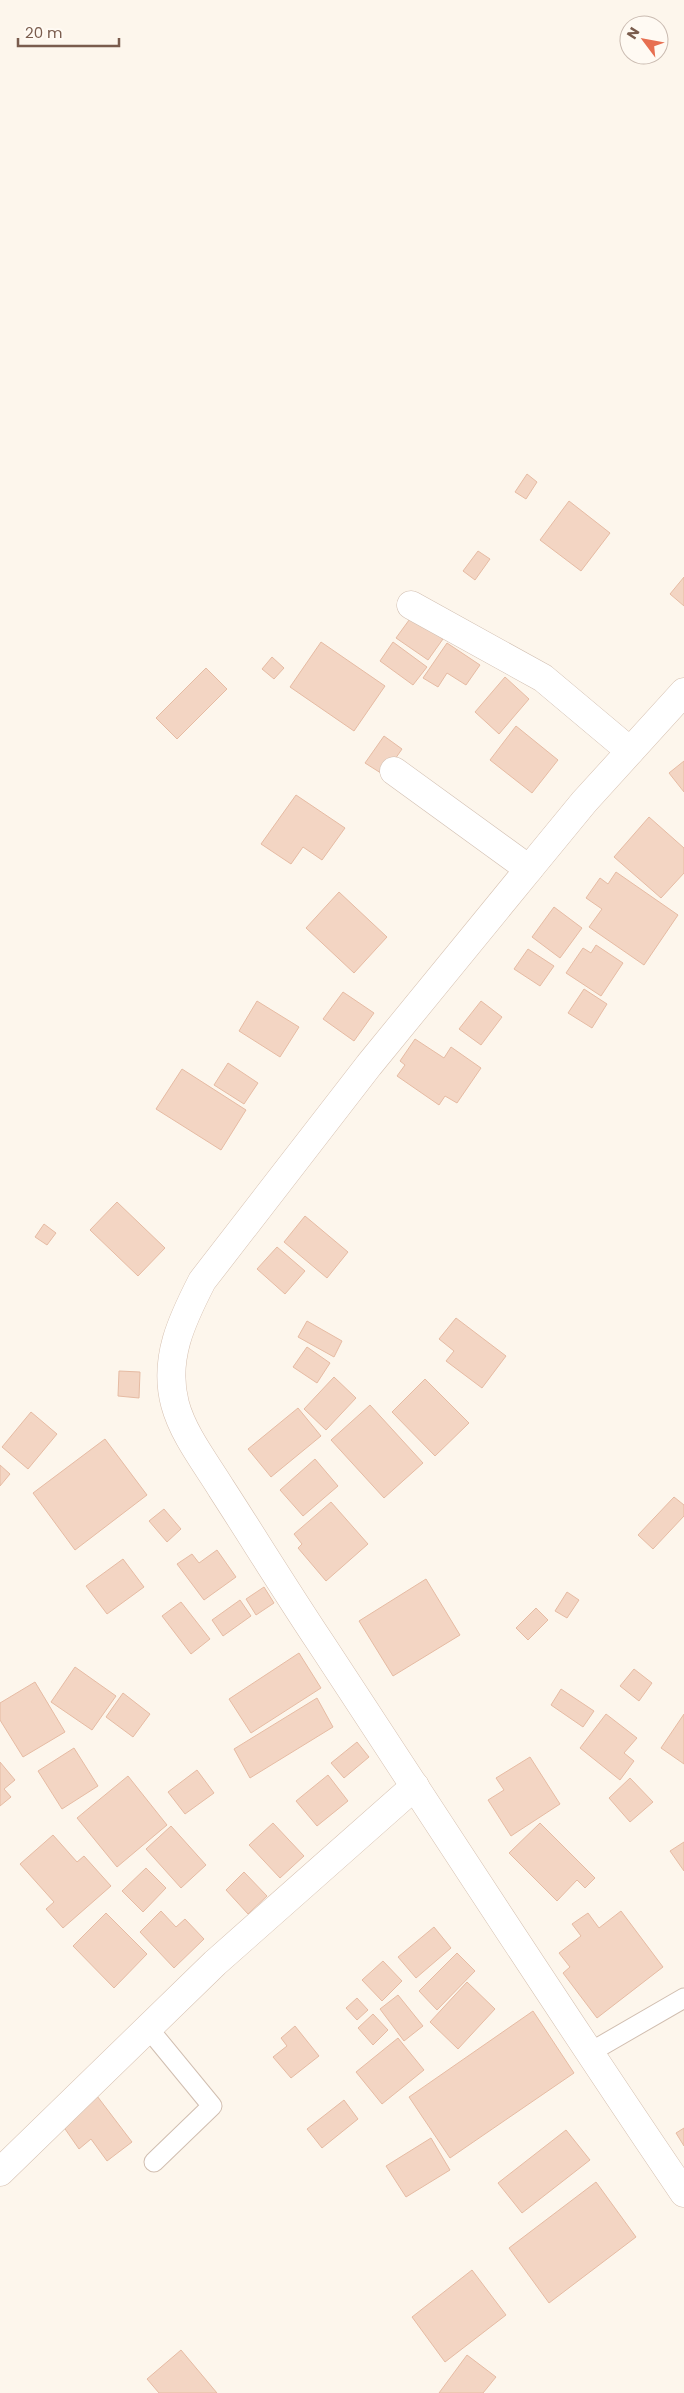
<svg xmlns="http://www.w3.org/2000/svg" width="684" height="2393" font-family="Poppins,sans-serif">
	<rect width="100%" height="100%" fill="#fdf6ec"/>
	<g fill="#f3d5c3" stroke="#e6bba3">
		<path d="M527,474l10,8 -11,17 -11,-7z"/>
		<path d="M569,501l41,32 -29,38 -41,-31z"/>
		<path d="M478,551l12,8 -15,21 -12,-9z"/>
		<path d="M684,577v29l-14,-12z"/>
		<path d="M412,616l31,23 -15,21 -32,-22z"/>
		<path d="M321,642l64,44 -31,45 -64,-44z"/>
		<path d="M393,642l34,25 -14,18 -33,-24z"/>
		<path d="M447,643l33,22 -14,20 -19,-12 -9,14 -15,-9z"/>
		<path d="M272,657l12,11 -10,11 -12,-10z"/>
		<path d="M206,668l21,21 -50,50 -21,-21z"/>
		<path d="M505,677l24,22 -30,35 -24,-22z"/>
		<path d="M516,726l42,34 -26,33 -42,-33z"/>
		<path d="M384,736l18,13 -18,26 -19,-12z"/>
		<path d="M684,761v31l-15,-19z"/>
		<path d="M296,795l49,33 -23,32 -19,-13 -12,17 -30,-20z"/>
		<path d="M649,817l35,31v25l-23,25 -47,-41z"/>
		<path d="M616,872l62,43 -34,50 -55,-38 13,-18 -16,-11 14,-20 8,6z"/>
		<path d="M339,892l48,45 -33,36 -48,-45z"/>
		<path d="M554,907l28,21 -22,30 -28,-21z"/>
		<path d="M596,945l27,18 -22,33 -35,-23 17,-25 8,5z"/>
		<path d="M528,949l26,17 -14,20 -26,-17z"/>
		<path d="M584,989l23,15 -15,24 -24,-15z"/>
		<path d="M343,992l31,21 -20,28 -31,-22z"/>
		<path d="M257,1001l42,26 -19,30 -41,-26z"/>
		<path d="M481,1001l21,16 -21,28 -22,-16z"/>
		<path d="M415,1039l29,19 7,-11 30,21 -24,35 -12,-7 -6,9 -42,-29 8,-11 -5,-4z"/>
		<path d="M228,1063l30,20 -14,21 -30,-19z"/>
		<path d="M182,1069l64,41 -25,40 -65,-41z"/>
		<path d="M117,1202l48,46 -27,28 -48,-46z"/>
		<path d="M305,1216l43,36 -21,26 -43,-36z"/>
		<path d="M44,1224l12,9 -9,12 -12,-8z"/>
		<path d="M277,1247l28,24 -20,23 -28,-25z"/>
		<path d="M456,1318l50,38 -24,32 -36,-27 8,-10 -15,-12z"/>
		<path d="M307,1321l35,20 -8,16 -36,-20z"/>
		<path d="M307,1347l23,16 -13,20 -24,-16z"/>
		<path d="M119,1371l21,1 -1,26 -21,-2z"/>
		<path d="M334,1377l22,21 -30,32 -22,-21z"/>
		<path d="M425,1379l44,44 -34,33 -43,-44z"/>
		<path d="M370,1405l53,58 -39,35 -53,-58z"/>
		<path d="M298,1408l23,28 -50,41 -23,-28z"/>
		<path d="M31,1412l26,22 -29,35 -26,-22z"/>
		<path d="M105,1439l42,56 -72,55 -42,-57z"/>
		<path d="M315,1459l23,27 -35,30 -23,-26z"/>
		<path d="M0,1465l10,9 -10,12z"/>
		<path d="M674,1497l10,8v11l-31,33 -15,-14z"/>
		<path d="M331,1502l37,42 -42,37 -28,-33 4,-4 -8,-10z"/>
		<path d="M164,1509l17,20 -14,13 -18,-21z"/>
		<path d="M217,1550l19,27 -32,23 -27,-36 15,-10 7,9z"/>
		<path d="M123,1559l21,28 -37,27 -21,-28z"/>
		<path d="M426,1579l34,56 -67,41 -34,-55z"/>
		<path d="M264,1587l10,16 -18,12 -10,-16z"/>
		<path d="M567,1592l12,8 -12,18 -12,-7z"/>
		<path d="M240,1600l11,16 -28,20 -11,-16z"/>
		<path d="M181,1602l29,37 -19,15 -29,-38z"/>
		<path d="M536,1608l12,12 -20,20 -12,-12z"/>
		<path d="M299,1653l22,35 -70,45 -22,-34z"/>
		<path d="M75,1667l41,29 -24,34 -41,-28z"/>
		<path d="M634,1669l18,14 -13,18 -19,-15z"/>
		<path d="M35,1682l30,50 -42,25 -23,-37v-17z"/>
		<path d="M561,1689l33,22 -11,16 -32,-22z"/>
		<path d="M123,1693l27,21 -17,23 -27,-20z"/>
		<path d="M317,1698l16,29 -83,51 -16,-29z"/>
		<path d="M606,1714l31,24 -13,15 10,8 -14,19 -40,-32z"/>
		<path d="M684,1714v50l-23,-16z"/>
		<path d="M357,1742l12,15 -25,21 -13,-15z"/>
		<path d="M74,1748l24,38 -36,23 -24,-38z"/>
		<path d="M530,1757l30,47 -49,32 -23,-36 16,-10 -8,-12z"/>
		<path d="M0,1762l15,18 -11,9 7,8 -11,9z"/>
		<path d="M197,1770l17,23 -29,21 -17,-22z"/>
		<path d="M328,1775l20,26 -31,25 -21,-25z"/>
		<path d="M128,1776l39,49 -50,42 -40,-49z"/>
		<path d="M630,1778l23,24 -23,20 -21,-24z"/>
		<path d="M273,1823l31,33 -24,22 -31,-33z"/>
		<path d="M540,1823l55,55 -10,10 -8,-8 -20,21 -48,-48z"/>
		<path d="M171,1826l35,39 -25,23 -35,-39z"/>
		<path d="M53,1835l24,27 7,-6 27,30 -48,42 -17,-19 8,-7 -34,-38z"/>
		<path d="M684,1842v29l-14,-20z"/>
		<path d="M146,1868l20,20 -23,24 -21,-21z"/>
		<path d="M244,1872l23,24 -19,18 -22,-24z"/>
		<path d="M161,1911l15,16 9,-8 19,20 -30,29 -34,-36z"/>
		<path d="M621,1911l42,56 -66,51 -34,-45 7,-6 -11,-14 22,-17 -9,-12 16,-11 11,15z"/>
		<path d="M106,1913l41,41 -33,34 -41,-42z"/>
		<path d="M434,1927l17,21 -35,30 -18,-21z"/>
		<path d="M457,1953l18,18 -38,39 -18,-19z"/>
		<path d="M383,1961l19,20 -20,20 -20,-21z"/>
		<path d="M467,1982l28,27 -37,40 -28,-27z"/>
		<path d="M398,1995l25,31 -19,15 -24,-32z"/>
		<path d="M357,1998l11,12 -11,10 -11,-12z"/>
		<path d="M533,2011l41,62 -124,85 -41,-61z"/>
		<path d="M373,2014l15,16 -15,15 -15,-17z"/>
		<path d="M295,2026l24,30 -28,22 -18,-21 14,-11 -6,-8z"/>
		<path d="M398,2038l26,32 -42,34 -26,-32z"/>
		<path d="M94,2092l38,50 -25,19 -16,-22 -12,10 -16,-23z"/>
		<path d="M344,2100l14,19 -36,29 -15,-19z"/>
		<path d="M684,2128v18l-8,-13z"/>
		<path d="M566,2130l24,30 -68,53 -24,-30z"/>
		<path d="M431,2138l19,32 -44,27 -20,-31z"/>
		<path d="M596,2182l40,55 -87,66 -40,-55z"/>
		<path d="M472,2270l34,45 -61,47 -33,-45z"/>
		<path d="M181,2350l36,43h-58l-12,-14z"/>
		<path d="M467,2355l29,22 -13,16h-44z"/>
	</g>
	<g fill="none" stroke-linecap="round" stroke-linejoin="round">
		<g stroke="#d1beb0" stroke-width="21">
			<g id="lane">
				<path d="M148,2028l64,78 -58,56"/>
				<path d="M589,2053l95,-55"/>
			</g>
		</g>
		<g stroke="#d1beb0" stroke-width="29">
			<g id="street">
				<path d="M411,605l132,73 87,73"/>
				<path d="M394,771l135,98"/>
			</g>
		</g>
		<g stroke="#d6c0b0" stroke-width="29">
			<g id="secondary">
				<path d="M684,692l-100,110 -55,67 -160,196 -167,216c-20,39 -39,78 -27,123 8,30 30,58 46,84 33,51 65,103 99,154 121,184 240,369 364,551"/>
				<path d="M0,2172l215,-209 200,-177"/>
			</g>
		</g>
		<use href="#lane" stroke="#fff" stroke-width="19"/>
		<use href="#street" stroke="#fff" stroke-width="28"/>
		<use href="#secondary" stroke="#fff" stroke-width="28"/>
	</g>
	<g transform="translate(644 40) rotate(302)"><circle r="24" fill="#fffaf3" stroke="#cabbb1"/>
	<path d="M0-4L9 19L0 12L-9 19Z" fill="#e76f51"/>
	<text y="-8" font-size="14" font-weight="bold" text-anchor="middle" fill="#7a5c4d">N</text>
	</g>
	<path d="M18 38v8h101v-8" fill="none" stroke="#7a5c4d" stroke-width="2.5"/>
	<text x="25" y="38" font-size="15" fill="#7a5c4d" stroke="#fffaf3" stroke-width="4" paint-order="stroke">20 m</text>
</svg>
